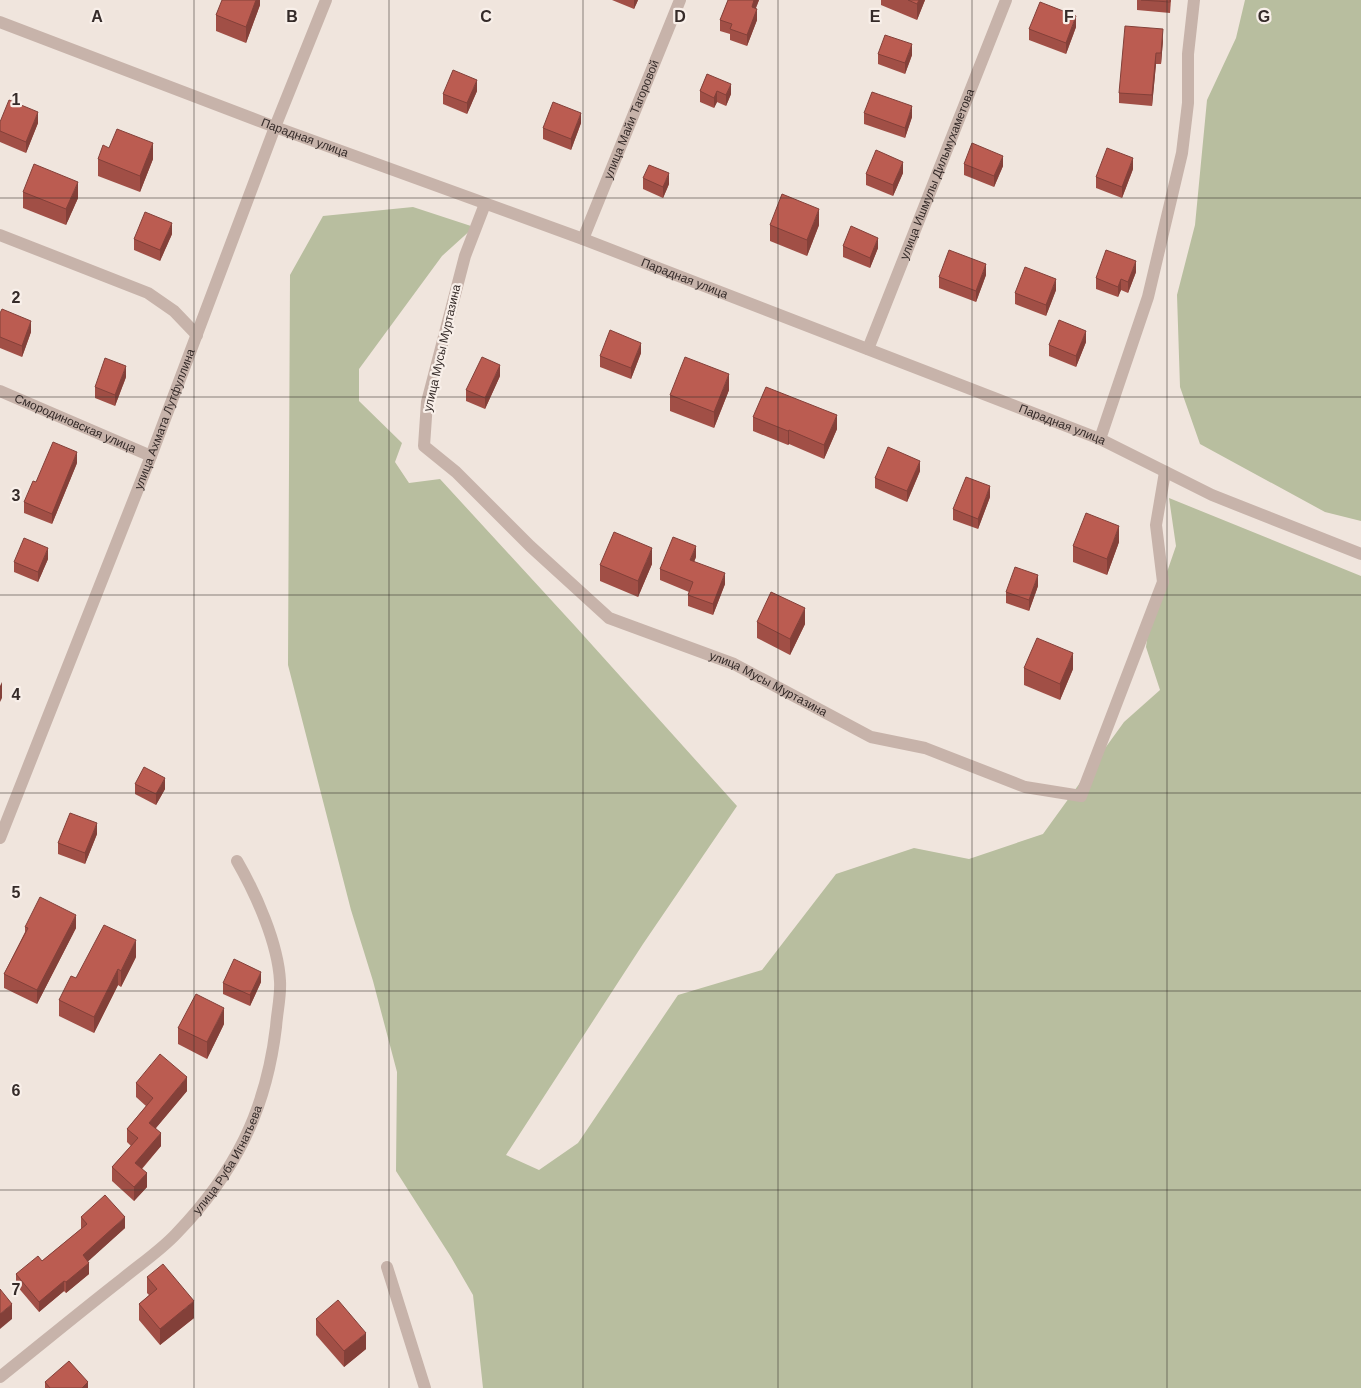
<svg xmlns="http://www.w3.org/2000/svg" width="1361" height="1388" font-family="Arial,sans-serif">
	<rect width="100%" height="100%" fill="#f0e5dd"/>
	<g fill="#b8be9f">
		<path d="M1245,0h116v521l-36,-9 -125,-68 -20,-57 -3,-92 18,-70 12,-125 29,-62z"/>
		<path d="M413,207l61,20 -32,29 -83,113v32l43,42 -7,19 14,21 31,-4 135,147 162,180 -94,138 -137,211 33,15 39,-27 100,-148 84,-25 74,-96 78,-26 55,11 74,-25 81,-112 36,-32 -14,-43 3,-23 27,-78 -7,-48 192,78v812h-878l-10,-93 -22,-38 -55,-86 1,-99 -24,-91 -22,-71 -63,-245 2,-390 33,-59z"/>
	</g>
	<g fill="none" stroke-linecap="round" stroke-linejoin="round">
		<g stroke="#c7b3aa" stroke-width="12">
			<path id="s1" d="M0,22l275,105 308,112 517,200 112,56 149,59"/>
			<path id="s2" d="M485,204l-20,52 -38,146 -3,44 32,26 74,74 79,72 125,46 137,73 54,11 100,39 56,9 82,-214 -7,-57 9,-53"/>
			<path d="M0,235l148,58 26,18 23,24"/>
			<path id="s3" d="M583,239l97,-239"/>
			<path id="s4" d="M868,349l138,-349"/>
			<path id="s5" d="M0,391l151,65"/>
			<path d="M1100,439l48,-142 34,-144 6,-50v-49l6,-54"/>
			<path id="s6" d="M0,838l151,-382 124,-329 51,-127"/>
			<path d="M387,1267l38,121"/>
			<path id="s7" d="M0,1377c40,-32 80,-65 121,-97 18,-15 39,-29 55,-46 59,-61 90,-123 100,-207 1,-15 5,-31 4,-46 -2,-38 -24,-87 -43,-120"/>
		</g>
	</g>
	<g fill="#a14f46">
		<path d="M260,0v5l-14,38 -30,-12v-16z"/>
		<path d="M612,0h26l-4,9z"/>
		<path d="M728,0h31l-3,8 1,12 -10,26 -17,-6v-6l-10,-3v-11z"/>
		<path d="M881,0h44l-8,20 -36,-15z"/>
		<path d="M1137,0h34l-1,13 -33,-3z"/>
		<path d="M1076,27l-10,27 -37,-14v-11z"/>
		<path d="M1163,40l-2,24h-5l-4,42 -33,-3v-10z"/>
		<path d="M878,54l34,1 -7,19 -27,-10z"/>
		<path d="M707,74l24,20 -5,12 -9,-4 -3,6 -14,-6v-11z"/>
		<path d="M477,91l-10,23 -24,-10v-10z"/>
		<path d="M864,113l48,4 -7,21 -41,-14z"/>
		<path d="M0,122l38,1 -12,30 -26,-11z"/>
		<path d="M581,123l-10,27 -28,-11v-11z"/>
		<path d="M109,148l44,11 -13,33 -42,-16v-17z"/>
		<path d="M964,164l39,2 -9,21 -30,-12z"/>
		<path d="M1133,169l-11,29 -26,-10v-11z"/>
		<path d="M903,173l-10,23 -27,-11v-11z"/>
		<path d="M643,178l26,6 -6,14 -20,-9z"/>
		<path d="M23,192l55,6 -12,27 -43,-17z"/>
		<path d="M770,225h49l-12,31 -37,-15z"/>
		<path d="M172,234l-12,27 -26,-11v-11z"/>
		<path d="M843,246l35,2 -8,20 -27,-11z"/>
		<path d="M1136,272l-8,21 -7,-3 -3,7 -22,-8v-11z"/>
		<path d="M986,275l-10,27 -37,-14v-11z"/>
		<path d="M1056,290l-10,26 -31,-12v-11z"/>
		<path d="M0,313l31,19 -9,25 -22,-9z"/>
		<path d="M1086,342l-10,25 -27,-11v-11z"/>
		<path d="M641,353l-10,26 -31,-12v-11z"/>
		<path d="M500,376l-15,33 -19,-8v-11z"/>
		<path d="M126,377l-11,29 -20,-8v-11z"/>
		<path d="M729,390l-15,38 -44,-17v-16z"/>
		<path d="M753,417l84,12 -13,30 -35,-15 -1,1 -35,-14z"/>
		<path d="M77,463l-25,61 -28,-11v-11l12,-20z"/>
		<path d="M920,471l-13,31 -32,-14v-10z"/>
		<path d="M990,497l-12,32 -25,-9v-11z"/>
		<path d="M1119,542l-12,33 -34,-13v-16z"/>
		<path d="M696,557l-2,5 31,22 -12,31 -25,-9v-11l1,-3 -29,-12v-11z"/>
		<path d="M48,559l-10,23 -24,-10v-10z"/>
		<path d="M652,564l-14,33 -38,-16v-16z"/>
		<path d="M1038,586l-9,25 -23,-8v-11z"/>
		<path d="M757,622l48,2 -15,31 -33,-17z"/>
		<path d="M1024,668l49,1 -13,31 -36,-15z"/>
		<path d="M135,784l30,5 -9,16 -21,-11z"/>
		<path d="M97,834l-12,30 -27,-10v-11z"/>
		<path d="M25,927l51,1 -39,76 -33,-16v-14l21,-42z"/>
		<path d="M136,957l-15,30 -3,-2 -24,48 -35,-17v-16l17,-22z"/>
		<path d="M261,982l-11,24 -27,-12v-11z"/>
		<path d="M224,1024l-17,35 -29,-15v-16z"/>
		<path d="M136,1083l51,8 -31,37 5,18 -19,23 5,18 -13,14 -22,-20v-14l19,-21 -4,-4v-13l19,-23 -10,-9z"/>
		<path d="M81,1217l44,11 -37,33 1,13 -23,19 -2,-2 -25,21 -23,-27v-11l26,-13 39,-32z"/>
		<path d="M147,1277l47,41 -34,27 -21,-25v-16l10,-9 -2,-2z"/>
		<path d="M316,1319l50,30 -22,18 -28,-32z"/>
		<path d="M45,1382l43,6h-43z"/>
	</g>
	<g fill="#834039">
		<path d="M256,0h4v5l-14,38v-16z"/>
		<path d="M634,0h4l-4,9z"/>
		<path d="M754,0h5l-7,17v-10z"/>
		<path d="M919,0h6l-8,20v-16z"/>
		<path d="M757,9v11l-10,26v-11z"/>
		<path d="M1076,16v11l-10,27v-11z"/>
		<path d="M1163,29v11l-2,24v-11z"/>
		<path d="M912,44v11l-7,19v-11z"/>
		<path d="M1156,53v11l-4,42v-11z"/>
		<path d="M477,80v11l-10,23v-11z"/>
		<path d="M731,84v10l-5,12v-11z"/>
		<path d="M717,91v11l-3,6v-10z"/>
		<path d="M912,106v11l-7,21v-10z"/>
		<path d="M38,112v11l-12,30v-11z"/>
		<path d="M581,113v10l-10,27v-11z"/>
		<path d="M153,143v16l-13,33v-16z"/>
		<path d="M1003,156v10l-9,21v-11z"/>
		<path d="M1133,158v11l-11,29v-11z"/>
		<path d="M903,162v11l-10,23v-11z"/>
		<path d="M669,173v11l-6,14v-11z"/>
		<path d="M78,182v16l-12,27v-16z"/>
		<path d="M819,209v16l-12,31v-16z"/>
		<path d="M172,223v11l-12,27v-11z"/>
		<path d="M878,238v10l-8,20v-10z"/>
		<path d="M1136,261v11l-8,21v-11z"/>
		<path d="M986,264v11l-10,27v-11z"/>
		<path d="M1056,279v11l-10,26v-11z"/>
		<path d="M1121,279v11l-3,7v-10z"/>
		<path d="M31,321v11l-9,25v-11z"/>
		<path d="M1086,331v11l-10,25v-11z"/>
		<path d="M641,343v10l-10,26v-11z"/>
		<path d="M500,365v11l-15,33v-11z"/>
		<path d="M126,366v11l-11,29v-11z"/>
		<path d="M729,374v16l-15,38v-16z"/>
		<path d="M837,415v14l-13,30v-14z"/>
		<path d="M789,430v14l-1,1v-14z"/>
		<path d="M77,452v11l-25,61v-10z"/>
		<path d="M920,461v10l-13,31v-11z"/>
		<path d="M990,486v11l-12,32v-10z"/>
		<path d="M1119,526v16l-12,33v-16z"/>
		<path d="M696,546v11l-6,14v-11z"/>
		<path d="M48,548v11l-10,23v-10z"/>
		<path d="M652,548v16l-14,33v-16z"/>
		<path d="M725,573v11l-12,31v-11z"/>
		<path d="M1038,575v11l-9,25v-11z"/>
		<path d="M805,608v16l-15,31v-16z"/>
		<path d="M1073,653v16l-13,31v-16z"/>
		<path d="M2,682v16l-2,4v-16z"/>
		<path d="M165,778v11l-9,16v-11z"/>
		<path d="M97,823v11l-12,30v-11z"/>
		<path d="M76,915v13l-39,76v-14z"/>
		<path d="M136,940v17l-15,30v-16z"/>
		<path d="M118,969v16l-24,48v-16z"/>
		<path d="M261,972v10l-11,24v-11z"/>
		<path d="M224,1008v16l-17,35v-17z"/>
		<path d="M187,1077v14l-38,45v-13z"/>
		<path d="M161,1133v13l-26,30v-13z"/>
		<path d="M147,1173v14l-13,14v-14z"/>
		<path d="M125,1217v11l-42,38v-11z"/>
		<path d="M89,1263v11l-23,19v-11z"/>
		<path d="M64,1281v10l-25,21v-10z"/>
		<path d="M194,1301v17l-34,27v-16z"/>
		<path d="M12,1304v15l-12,10v-15z"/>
		<path d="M366,1333v16l-22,18v-16z"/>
		<path d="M88,1382v6h-6z"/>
	</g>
	<g fill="#bb5c51" stroke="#834039">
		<path d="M222,0h34l-10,27 -30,-12z"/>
		<path d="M728,0h26l-2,7 5,2 -10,26 -17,-6 2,-5 -12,-4z"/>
		<path d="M908,0h11l-2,4z"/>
		<path d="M1141,0h29v2z"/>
		<path d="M1040,2l36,14 -10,27 -37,-14z"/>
		<path d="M1125,26l38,3 -2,24h-5l-4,42 -33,-2z"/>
		<path d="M885,35l27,9 -7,19 -27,-9z"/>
		<path d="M453,70l24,10 -10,23 -24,-9z"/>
		<path d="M707,74l24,10 -5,11 -9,-4 -3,7 -14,-7z"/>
		<path d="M872,92l40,14 -7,22 -41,-15z"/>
		<path d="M9,100l29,12 -12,30 -26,-11v-9z"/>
		<path d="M553,102l28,11 -10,26 -28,-11z"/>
		<path d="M117,129l36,14 -13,33 -42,-17 5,-14 6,3z"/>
		<path d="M972,143l31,13 -9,20 -30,-12z"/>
		<path d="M1107,148l26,10 -11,29 -26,-10z"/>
		<path d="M876,150l27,12 -10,23 -27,-11z"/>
		<path d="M34,164l44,18 -12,27 -43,-17z"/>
		<path d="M649,165l20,8 -6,14 -20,-9z"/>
		<path d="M782,194l37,15 -12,31 -37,-15z"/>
		<path d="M145,212l27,11 -12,27 -26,-11z"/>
		<path d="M851,226l27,12 -8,20 -27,-12z"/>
		<path d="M949,250l37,14 -10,27 -37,-14z"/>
		<path d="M1106,250l30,11 -8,21 -7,-3 -3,8 -22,-9z"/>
		<path d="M1025,267l31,12 -10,26 -31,-12z"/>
		<path d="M2,309l29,12 -9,25 -22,-9v-24z"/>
		<path d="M1059,320l27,11 -10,25 -27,-11z"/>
		<path d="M610,330l31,13 -10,25 -31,-12z"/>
		<path d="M482,357l18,8 -15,33 -19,-8z"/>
		<path d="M685,357l44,17 -15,38 -44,-17z"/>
		<path d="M105,358l21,8 -11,29 -20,-8z"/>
		<path d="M766,387l71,28 -13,30 -35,-15 -1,1 -35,-14z"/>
		<path d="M53,442l24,10 -25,62 -28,-12 9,-21 3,1z"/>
		<path d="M888,447l32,14 -13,30 -32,-13z"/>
		<path d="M966,477l24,9 -12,33 -25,-10z"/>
		<path d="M1086,513l33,13 -12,33 -34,-13z"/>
		<path d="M614,532l38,16 -14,33 -38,-16z"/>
		<path d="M673,537l23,9 -6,14 35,13 -12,31 -25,-9 5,-13 -33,-13z"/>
		<path d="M24,538l24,10 -10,24 -24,-10z"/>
		<path d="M1015,567l23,8 -9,25 -23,-8z"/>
		<path d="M771,592l34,16 -15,31 -33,-17z"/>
		<path d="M1037,638l36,15 -13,31 -36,-16z"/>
		<path d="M144,767l21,11 -9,16 -21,-10z"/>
		<path d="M70,813l27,10 -12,30 -27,-10z"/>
		<path d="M40,897l36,18 -39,75 -33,-16 24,-46 -3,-1z"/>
		<path d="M104,925l32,15 -15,31 -3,-2 -24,48 -35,-17 12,-24 5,2z"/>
		<path d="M234,959l27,13 -11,23 -27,-12z"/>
		<path d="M196,994l28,14 -17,34 -29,-14z"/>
		<path d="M160,1054l27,23 -38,46 12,10 -26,30 12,10 -13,14 -22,-20 26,-29 -11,-9 26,-31 -17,-15z"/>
		<path d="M105,1195l20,22 -42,38 6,8 -23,19 -2,-1 -25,21 -23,-28 22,-18 4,5 45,-37 -6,-7z"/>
		<path d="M163,1264l31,37 -34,28 -21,-25 18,-15 -10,-12z"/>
		<path d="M0,1289l12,15 -12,10z"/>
		<path d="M338,1300l28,33 -22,18 -28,-32z"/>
		<path d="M69,1361l19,21 -6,6h-32l-5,-6z"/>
	</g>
	<path fill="none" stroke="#352b29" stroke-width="1" stroke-opacity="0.55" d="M194,0v1388M389,0v1388M583,0v1388M778,0v1388M972,0v1388M1167,0v1388M0,198h1361M0,397h1361M0,595h1361M0,793h1361M0,991h1361M0,1190h1361"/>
	<g text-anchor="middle" stroke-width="4.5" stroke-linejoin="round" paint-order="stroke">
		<g font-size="12" fill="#352b29" stroke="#f8efe9">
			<text dy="4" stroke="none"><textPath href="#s3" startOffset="129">улица Майи Тагоровой</textPath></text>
			<text dy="4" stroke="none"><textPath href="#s1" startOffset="326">Парадная улица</textPath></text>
			<text dy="4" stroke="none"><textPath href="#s4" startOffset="188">улица Ишмулы Дильмухаметова</textPath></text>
			<text dy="4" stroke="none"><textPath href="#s1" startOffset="731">Парадная улица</textPath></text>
			<text transform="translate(442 348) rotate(-77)" y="4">улица Мусы Муртазина</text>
			<text dy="4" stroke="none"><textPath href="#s6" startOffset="450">улица Ахмата Лутфуллина</textPath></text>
			<text dy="4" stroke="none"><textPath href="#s5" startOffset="82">Смородиновская улица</textPath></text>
			<text dy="4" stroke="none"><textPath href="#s1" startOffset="1136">Парадная улица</textPath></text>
			<text dy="4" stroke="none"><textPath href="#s2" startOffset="676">улица Мусы Муртазина</textPath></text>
			<text dy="4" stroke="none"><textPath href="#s7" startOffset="318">улица Руба Игнатьева</textPath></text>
		</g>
	</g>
	<g font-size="16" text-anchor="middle" font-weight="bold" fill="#352b29" stroke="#f8efe9" stroke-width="4.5" stroke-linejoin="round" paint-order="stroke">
		<text x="97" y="22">A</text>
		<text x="292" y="22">B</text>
		<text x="486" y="22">C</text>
		<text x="680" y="22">D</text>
		<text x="875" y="22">E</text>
		<text x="1069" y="22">F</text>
		<text x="1264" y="22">G</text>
		<text x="16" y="105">1</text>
		<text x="16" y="303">2</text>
		<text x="16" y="501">3</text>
		<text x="16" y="700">4</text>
		<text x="16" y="898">5</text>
		<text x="16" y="1096">6</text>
		<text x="16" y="1295">7</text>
	</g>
</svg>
